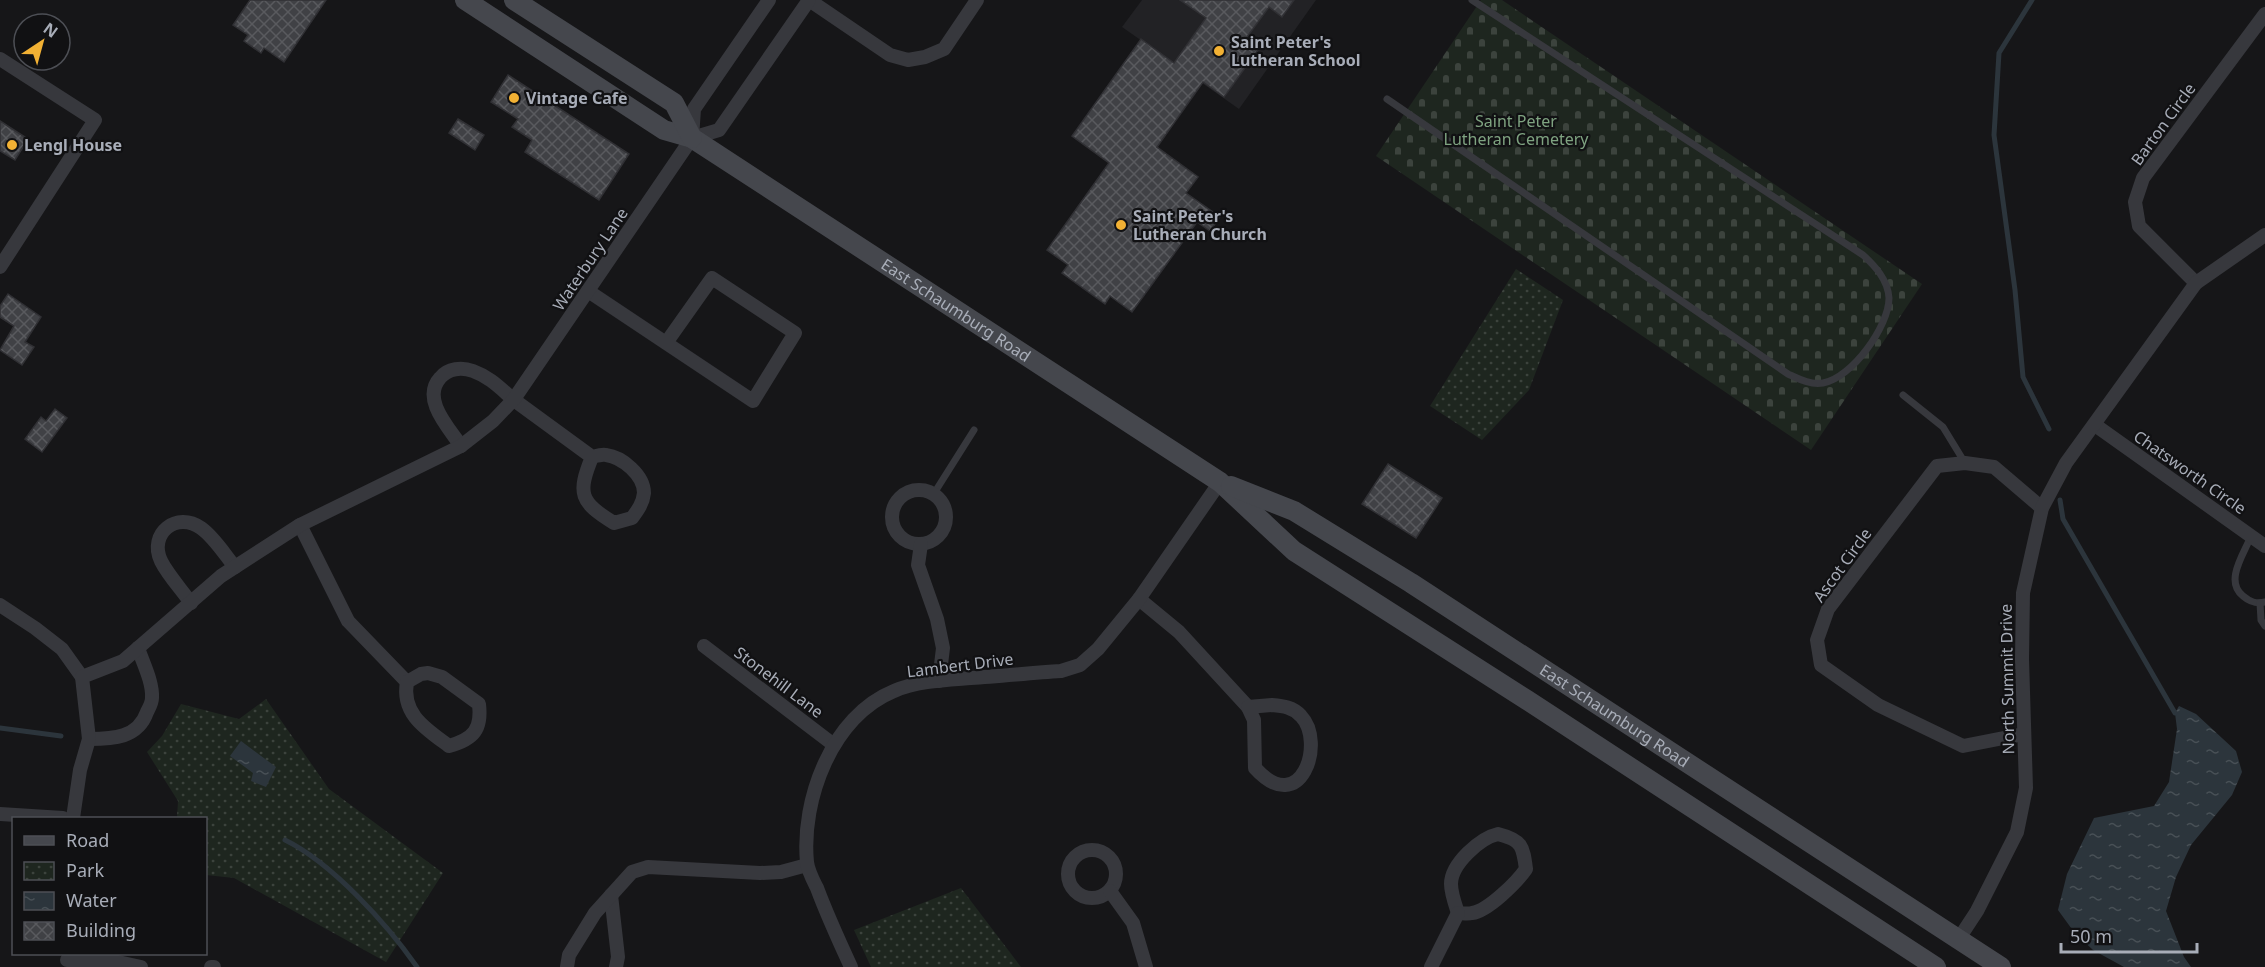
<svg xmlns="http://www.w3.org/2000/svg" width="2265" height="967" font-family="'Noto Sans',sans-serif">
	<defs>
		<pattern id="cemetery-stones" width="16" height="16" patternUnits="userSpaceOnUse" patternTransform="scale(1.5)"><rect width="16" height="16" fill="#1e261f"/><path d="M2 7V4a2 2 0 0 1 4 0v3zM10 15v-3a2 2 0 0 1 4 0v3z" fill="#3c433d"/></pattern>
		<pattern id="park-dots" width="8" height="8" patternUnits="userSpaceOnUse" patternTransform="scale(1.5)"><rect width="8" height="8" fill="#1e261f"/><path d="M2 2h.1M6 6h.1" fill="none" stroke="#3c433d" stroke-width="1.8" stroke-linecap="round"/></pattern>
		<pattern id="water-ripples" width="26" height="14" patternUnits="userSpaceOnUse" patternTransform="scale(1.5)"><rect width="26" height="14" fill="#2c353c"/><path d="M2 4q2-2 4 0t4 0M15 11q2-2 4 0t4 0" fill="none" stroke="#485056"/></pattern>
		<pattern id="building-cross-hatch" width="8" height="8" patternUnits="userSpaceOnUse" patternTransform="scale(1.5)"><rect width="8" height="8" fill="#404145"/><path d="M0 0l8 8M0 8l8-8" fill="none" stroke="#595a5e"/></pattern>
	</defs>
	<rect width="100%" height="100%" fill="#161618"/>
	<path fill="#222225" d="M1142,0h174l-77,109 -117,-82z"/>
	<path fill="url(#cemetery-stones)" d="M1481,0h21l420,284 -111,166 -435,-294z"/>
	<g fill="url(#park-dots)">
		<path d="M1516,269l47,31 -34,90 -47,50 -52,-34z"/>
		<path d="M266,699l63,90 114,84 -57,89 -152,-84 -28,-3v-57h-29l1,-17 -31,-49 15,-16 19,-32 58,15z"/>
		<path d="M961,888l60,79h-150l-17,-37z"/>
	</g>
	<g fill="url(#water-ripples)">
		<path d="M2179,706l17,8 40,37 6,21 -10,23 -41,50 -15,32 -10,34 18,46 7,10h-67l-31,-17 -19,-18 -16,-22 9,-36 27,-56 60,-12 15,-24 8,-53 -2,-16z"/>
		<path d="M241,741l35,26 -10,20 -15,-6 2,-8 -23,-17z"/>
	</g>
	<g fill="none" stroke-linecap="round" stroke-linejoin="round">
		<g stroke="#2c353c" stroke-width="5">
			<path d="M2032,0l-33,53 -5,82 21,155 8,87 26,52"/>
			<path d="M2060,500l3,19 112,194"/>
			<path d="M0,728l61,8"/>
			<path d="M285,840c47,23 102,84 132,127"/>
		</g>
	</g>
	<g fill="url(#building-cross-hatch)" stroke="#303034" stroke-width="1.5">
		<path d="M250,0h76l-42,62 -20,-14 -3,5 -17,-12 4,-6 -15,-10z"/>
		<path d="M1180,0h114l-12,17 -13,-10 -25,34 14,9 -34,47 -21,-15 -46,65 41,30 -12,16 34,24 -10,14 -13,-9 -65,90 -22,-16 -5,8 -43,-31 6,-8 -21,-15 62,-87 -37,-27 69,-97 33,24 32,-45z"/>
		<path d="M508,75l121,79 -30,46 -74,-48 7,-12 -20,-13 6,-8 -27,-17z"/>
		<path d="M458,119l26,16 -9,15 -26,-17z"/>
		<path d="M0,121l28,18 -13,21 -15,-9z"/>
		<path d="M8,294l33,23 -16,25 9,5 -12,18 -22,-15 14,-24 -14,-9v-11z"/>
		<path d="M55,409l12,9 -25,34 -17,-13 16,-22 5,4z"/>
		<path d="M1388,464l54,34 -26,40 -54,-34z"/>
	</g>
	<g fill="none" stroke-linecap="round" stroke-linejoin="round">
		<g stroke="#37383d" stroke-width="7">
			<path d="M1387,99l401,275c11,5 22,11 35,9 29,-5 66,-57 66,-85 -1,-18 -14,-32 -26,-43l-391,-255"/>
			<path d="M1903,395l40,32 22,36"/>
			<path d="M933,495l41,-65"/>
			<path d="M2251,536c-7,18 -27,45 -8,60 7,6 13,8 22,6"/>
			<path d="M2260,603l1,17 4,6"/>
		</g>
		<g stroke="#37383d" stroke-width="14">
			<path d="M809,0l81,55 18,5 17,-3 19,-8 33,-49"/>
			<path d="M0,59l95,61 -95,147"/>
			<path d="M692,138l27,-8 90,-130"/>
			<path d="M2196,283l-57,-57 -4,-24 8,-24 122,-164"/>
			<path d="M588,291l165,110 42,-68 -83,-55 -46,65"/>
			<path d="M2095,425l170,121"/>
			<path d="M461,446c-12,-18 -40,-47 -21,-68 8,-10 22,-11 33,-7 17,6 28,18 41,29 26,19 52,38 78,57 4,-1 10,-3 14,-2 16,2 38,20 38,38 -1,10 -6,17 -12,25l-18,5c-34,-21 -37,-29 -22,-66"/>
			<circle cx="919" cy="517" r="27"/>
			<path d="M300,525l48,96 59,61"/>
			<path d="M921,544l-3,21 19,54 6,29 -4,33"/>
			<path d="M1139,599l40,33 69,75"/>
			<path d="M191,603c-10,-14 -23,-28 -30,-42 -13,-28 16,-50 40,-33 13,9 24,27 34,39"/>
			<path d="M0,605l35,23 27,21 20,28"/>
			<path d="M704,646l130,99"/>
			<path d="M428,673l14,4 37,27c3,25 -5,35 -30,42 -23,-17 -48,-32 -42,-64l14,-8z"/>
			<path d="M1272,705c11,1 21,2 29,11 25,26 0,103 -46,52l-1,-48 -6,-13z"/>
			<path d="M2024,734l-61,12 -85,-41 -57,-40 -4,-25 11,-31 109,-143 28,-3 29,4 48,41"/>
			<path d="M89,739c24,0 49,-1 58,-27 2,-4 5,-9 5,-14 1,-16 -9,-35 -14,-50"/>
			<path d="M0,814l63,4"/>
			<path d="M73,818l7,-48 9,-31 -7,-62 41,-16 98,-85 79,-51 161,-79 32,-25 21,-22 178,-261 2,-29 75,-109"/>
			<path d="M1498,834c24,6 25,12 28,35 -9,13 -38,42 -54,44 -4,1 -10,0 -14,0 -3,-9 -7,-20 -7,-29 0,-20 29,-46 47,-50z"/>
			<circle cx="1092" cy="874" r="24"/>
			<path d="M1110,891l23,32 13,44"/>
			<path d="M611,895l7,62 -2,10"/>
			<path d="M1958,940l19,-29 40,-79 9,-44 -4,-129 1,-66 19,-85 24,-45 130,-180 69,-48"/>
			<path d="M67,960h42l32,7"/>
			<path d="M211,967h3"/>
			<path d="M567,967l2,-12 26,-42 37,-41 16,-5 112,6 21,-1 26,-7"/>
			<path d="M851,967c-12,-26 -24,-52 -34,-79 -4,-8 -9,-17 -10,-26 -6,-62 25,-146 87,-171 23,-10 52,-11 77,-13 30,-2 60,-5 90,-7l19,-6 18,-16 41,-50 81,-117"/>
			<path d="M1431,967l27,-54"/>
		</g>
		<g stroke="#45474d" stroke-width="20">
			<path id="s1" d="M465,0l199,130 28,8 528,344 74,69 233,149 409,267"/>
			<path d="M514,0l160,103 18,35"/>
			<path id="s2" d="M1231,486l63,25 117,72 590,384"/>
		</g>
	</g>
	<g fill="#f2b134" stroke="#111113" stroke-width="2">
		<circle cx="1219" cy="51" r="6"/>
		<circle cx="514" cy="98" r="6"/>
		<circle cx="12" cy="145" r="6"/>
		<circle cx="1121" cy="225" r="6"/>
	</g>
	<g text-anchor="middle" stroke-width="4.5" stroke-linejoin="round" paint-order="stroke">
		<g font-size="16" font-weight="bold" fill="#a8adb8" stroke="#111113" text-anchor="start">
			<text x="1231" y="48">Saint Peter's<tspan x="1231" dy="18">Lutheran School</tspan></text>
			<text x="526" y="104">Vintage Cafe</text>
			<text x="24" y="151">Lengl House</text>
			<text x="1133" y="222">Saint Peter's<tspan x="1133" dy="18">Lutheran Church</tspan></text>
		</g>
		<g font-size="16" fill="#7fa381" stroke="#111113">
			<text x="1516" y="127">Saint Peter<tspan x="1516" dy="18">Lutheran Cemetery</tspan></text>
		</g>
		<g font-size="16" fill="#a8adb8" stroke="#111113">
			<text transform="translate(2163 124) rotate(-54)" y="6">Barton Circle</text>
			<text transform="translate(590 259) rotate(-56)" y="6">Waterbury Lane</text>
			<text dy="6" stroke="none"><textPath href="#s1" startOffset="582">East Schaumburg Road</textPath></text>
			<text transform="translate(2190 472) rotate(35)" y="6">Chatsworth Circle</text>
			<text transform="translate(1842 565) rotate(-54)" y="6">Ascot Circle</text>
			<text transform="translate(960 665) rotate(-7)" y="6">Lambert Drive</text>
			<text transform="translate(2007 679) rotate(-91)" y="6">North Summit Drive</text>
			<text transform="translate(779 682) rotate(37)" y="6">Stonehill Lane</text>
			<text dy="6" stroke="none"><textPath href="#s2" startOffset="448">East Schaumburg Road</textPath></text>
		</g>
	</g>
	<rect x="12" y="817" width="195" height="138" fill="#111113" stroke="#4d4f55" stroke-width="1.5"/>
	<rect x="24" y="836" width="30" height="9" fill="#45474d" stroke="#4d4f55" stroke-width="1.5"/>
	<text x="66" y="847" font-size="18" fill="#a8adb8">Road</text>
	<rect x="24" y="862" width="30" height="18" fill="url(#park-dots)" stroke="#4d4f55" stroke-width="1.5"/>
	<text x="66" y="877" font-size="18" fill="#a8adb8">Park</text>
	<rect x="24" y="892" width="30" height="18" fill="url(#water-ripples)" stroke="#4d4f55" stroke-width="1.5"/>
	<text x="66" y="907" font-size="18" fill="#a8adb8">Water</text>
	<rect x="24" y="922" width="30" height="18" fill="url(#building-cross-hatch)" stroke="#4d4f55" stroke-width="1.5"/>
	<text x="66" y="937" font-size="18" fill="#a8adb8">Building</text>
	<g transform="translate(42 42) rotate(36)"><circle r="28" fill="#111113" stroke="#4d4f55" stroke-width="1.5"/>
	<path d="M0-4.5L10 22L0 15L-10 22Z" fill="#f2b134"/>
	<text y="-9" font-size="16" font-weight="bold" text-anchor="middle" fill="#a8adb8">N</text>
	</g>
	<path d="M2061 943v9h136v-9" fill="none" stroke="#a8adb8" stroke-width="3"/>
	<text x="2070" y="943" font-size="18" fill="#a8adb8" stroke="#111113" stroke-width="4.5" paint-order="stroke">50 m</text>
</svg>
